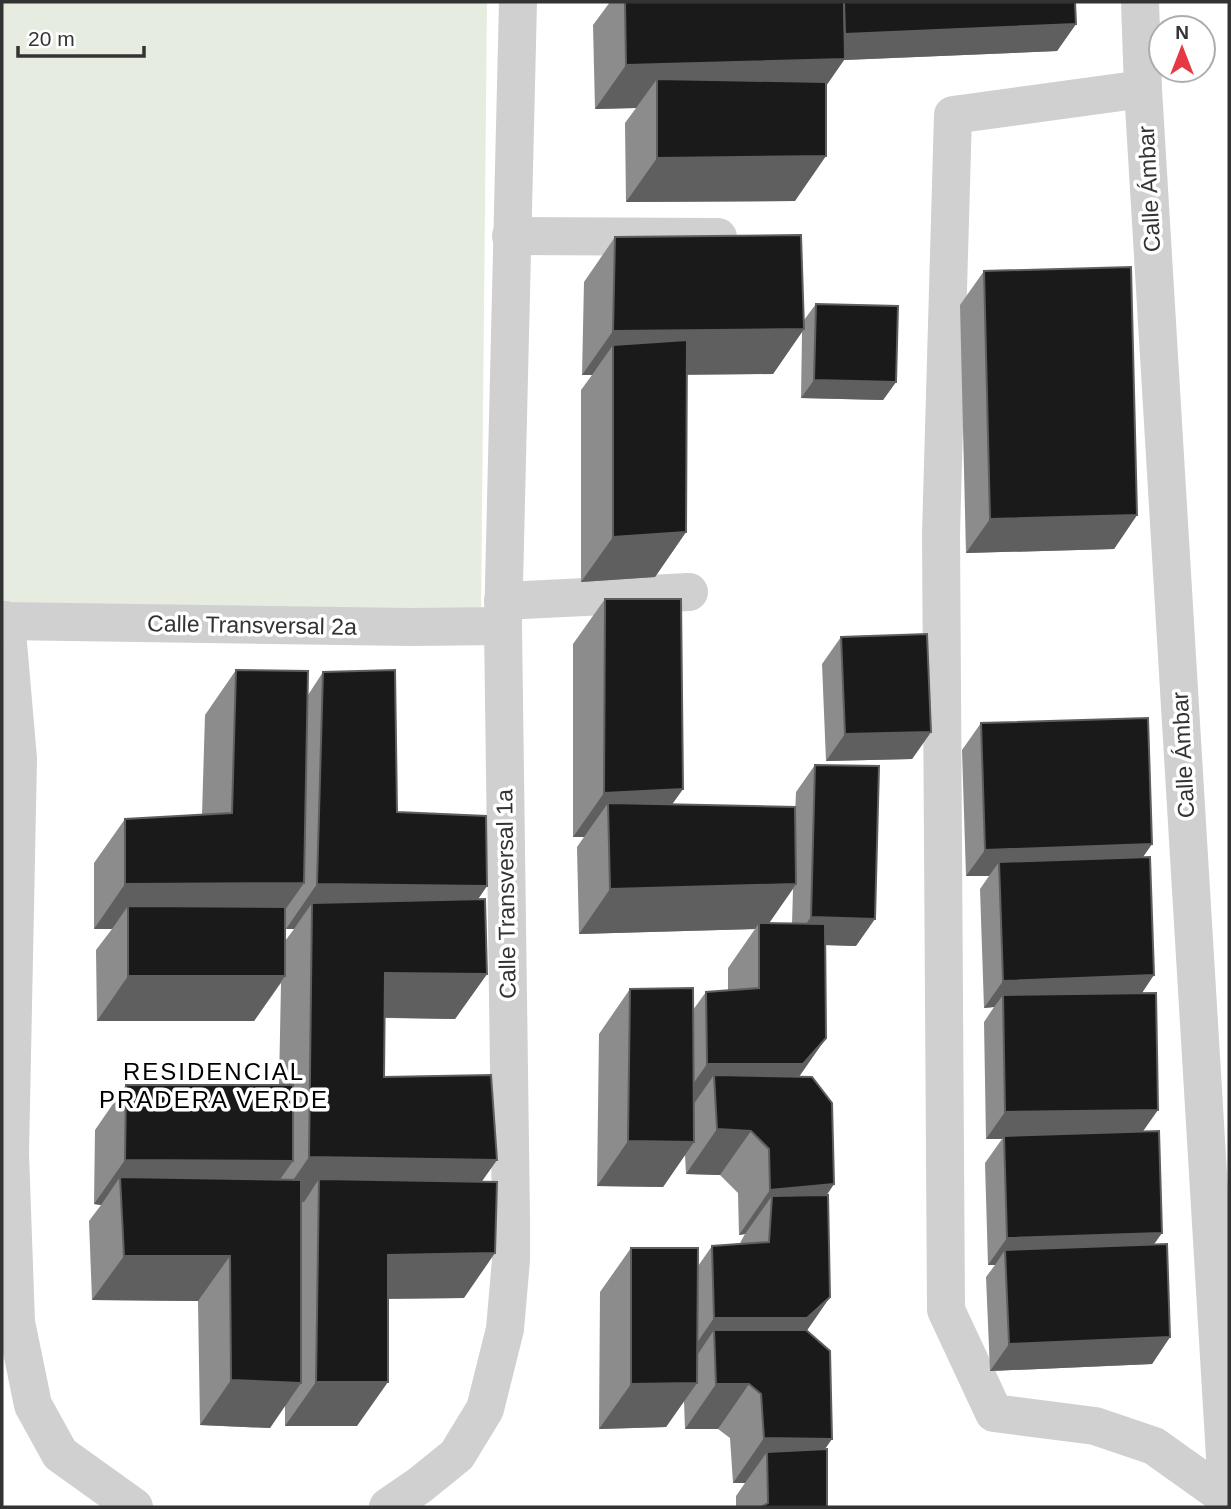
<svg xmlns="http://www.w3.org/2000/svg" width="1231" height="1509" font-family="Helvetica,sans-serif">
	<rect width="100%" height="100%" fill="#fff"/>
	<path fill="#e6ecdf" d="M2,2h485l-6,611 -479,9z"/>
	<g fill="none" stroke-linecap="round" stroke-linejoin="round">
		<g stroke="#d0d0d0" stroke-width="38">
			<path d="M1140,2l3,87 85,1418"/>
			<path d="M1143,89l-190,26 -12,419 5,776 48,103 101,13 59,20 73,52"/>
			<path d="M511,236l207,1"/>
			<path d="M503,601l186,-9"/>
			<path d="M6,620l12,139 -8,395 6,168 17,83 27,49 74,53"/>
			<path d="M2,621l409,6 92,-1"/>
			<path d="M388,1507l32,-22 37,-30 28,-46 20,-80 6,-69v-41l-8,-593 15,-624"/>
		</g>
	</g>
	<g fill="#8c8c8c" fill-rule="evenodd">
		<path d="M610,2h465l1,22 -19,27 -213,9 -18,26 -31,115 -169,1 -1,-79 11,-15 -41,1 -2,-84z"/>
		<path d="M615,237l189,83 12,-16 80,78 -13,18 -82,-2 1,-66 -29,42 -87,1v157l-31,45 -74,5v-192l11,-15h-10l2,-93z"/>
		<path d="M984,271l153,244 -23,34 -148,4 -6,-248z"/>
		<path d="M605,599l78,190 -11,15 123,12 1,-24 19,-27 41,181 -31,-1 1,93 -27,39 35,107 -7,11 3,102 -23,33 18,119 2,58h-91v-11l9,-13h-12l-3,-45 -12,-9h-33l-1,-28 -18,26 -67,2 1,-137 31,-44 67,18 14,-20 28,-2 1,-3 4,-7 -6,1 -1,-42 -18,-18 -34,-1 -1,-19 -22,32 -66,-1 2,-152 31,-45 63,21 13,-18 22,-2v-22l27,-39 -176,5 -2,-87 7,-10h-11v-193zM793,889l-1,35 -23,-1z"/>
		<path d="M841,637l90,95 -19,27 -86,2 -4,-97z"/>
		<path d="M236,670l72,25 15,-23 74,140 90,74 -9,13 9,75 -32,45 -70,-1 -1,59 98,104 -18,117 -76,1 -31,127h-72v-21l-15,23 -70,-3 -2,-124 -106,-1 -3,-79 12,-16 -7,-1 1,-74 31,-45h153l2,-102 -27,38h-157l-1,-71 16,-21h-18v-66l31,-44 77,-4 3,-100zM286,908v21h8l-9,12v-32z"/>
		<path d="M981,723l171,121 -9,13v274l11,113 16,93 -18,27 -162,7 -4,-94 9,-12h-7l-3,-102 17,-24h-16l-2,-117 10,-15 -10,1 -4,-119 9,-13h-23l-4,-126z"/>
	</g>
	<g fill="#5f5f5f">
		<path d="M1076,24l-19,27 -213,9 -30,43 -157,-24 -21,29 -41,1 31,-44 217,-31z"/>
		<path d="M826,156l-31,45 -169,1 31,-44z"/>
		<path d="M804,329l-31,45 -160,1v-30l-21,30h-10l31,-44z"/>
		<path d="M814,380l82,2 -13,18 -82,-2z"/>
		<path d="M1137,515l-23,34 -148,4 24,-34z"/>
		<path d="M686,532l-31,45 -74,5 32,-45z"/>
		<path d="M931,732l-19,27 -86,2 19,-27z"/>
		<path d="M683,789l-32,45 -43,-31 -24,34h-11l31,-44z"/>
		<path d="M1152,844l-19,27 -134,-9 -10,14h-23l19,-26z"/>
		<path d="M304,883l-31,44 -145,-21 -16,23h-18l31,-45z"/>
		<path d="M317,884l170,2 -31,45 -144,-28 -18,26h-8z"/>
		<path d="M796,884l-31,45 -6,-6 -4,6 -176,5 31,-45z"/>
		<path d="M811,917l64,2 -19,27 -64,-2z"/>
		<path d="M385,973l102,1 -32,45 -101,-2z"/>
		<path d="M1154,975l-18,27 -133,-7 -9,12 -10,1 19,-27z"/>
		<path d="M128,976h157l-31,45h-157z"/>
		<path d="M826,1038l-31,44 -81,-7 -23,33h-15l31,-44z"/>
		<path d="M1158,1110l-19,27 -135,-1 -2,3h-16l19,-27z"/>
		<path d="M717,1129l34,2 -31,44 -34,-1z"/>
		<path d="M628,1141l66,1 -31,45 -66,-1z"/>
		<path d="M309,1157l188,3 -31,44 -147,-25 -15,23h-26z"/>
		<path d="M125,1160l168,1 -31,44 -142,-28 -19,28 -7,-1z"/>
		<path d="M834,1184l-31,44 -31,-32 -27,38 -6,1 31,-45z"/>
		<path d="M1162,1233l-19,27 -138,-10 -10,15h-7l19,-27z"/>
		<path d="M495,1253l-31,45 -107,1 31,-44z"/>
		<path d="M124,1256h106l-32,45 -106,-1z"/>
		<path d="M830,1297l-31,45 -85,-12 -22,33h-9l31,-45z"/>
		<path d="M1170,1337l-18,27 -162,7 19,-27z"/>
		<path d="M231,1380l70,3 -31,45 -70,-3z"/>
		<path d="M316,1382h72l-31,44h-72z"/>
		<path d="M697,1383l-31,44 -67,2 32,-45z"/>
		<path d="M716,1384h33l-31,45h-33z"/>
		<path d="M764,1438l68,1 -31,45 -34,-32 -22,31h-12z"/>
	</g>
	<g fill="#1a1a1a" stroke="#5f5f5f" stroke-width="2">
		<path d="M625,2h219l1,57 -219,6z"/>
		<path d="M844,2h231l1,22 -231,10z"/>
		<path d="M657,79l169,3v74l-169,2z"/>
		<path d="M801,235l3,94 -191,2 2,-94z"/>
		<path d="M1131,267l6,248 -147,4 -6,-248z"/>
		<path d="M816,304l82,2 -2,76 -82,-2z"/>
		<path d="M687,340l-1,192 -73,5v-192z"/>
		<path d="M605,599h76l2,190 -79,4z"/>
		<path d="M927,634l4,98 -86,2 -4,-97z"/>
		<path d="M236,670l72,1 -4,212 -179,1v-65l107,-6z"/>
		<path d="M395,670l2,142 89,4 1,70 -170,-2 6,-212z"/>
		<path d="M1148,718l4,126 -167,6 -4,-127z"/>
		<path d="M815,765l64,1 -4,153 -64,-2z"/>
		<path d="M608,803l187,4 1,77 -186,5z"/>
		<path d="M1150,857l4,118 -151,6 -4,-119z"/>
		<path d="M485,899l2,75 -102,-1 -1,104 107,-2 6,85 -188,-3 3,-254z"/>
		<path d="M128,906l157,1v69h-157z"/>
		<path d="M759,923l66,1 1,114 -23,26h-96l-1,-72 53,-4z"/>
		<path d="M693,988l1,154 -66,-1 2,-152z"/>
		<path d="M1156,993l2,117 -153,2 -2,-117z"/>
		<path d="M714,1075l98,2 20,26 2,81 -64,6 -1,-41 -18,-18 -34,-2z"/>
		<path d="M126,1085h167v76l-168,-1z"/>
		<path d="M1159,1131l3,102 -155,5 -3,-102z"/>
		<path d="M120,1177l181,3v203l-70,-3 -1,-124h-106z"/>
		<path d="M319,1179l178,3 -2,71 -107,2v127h-72z"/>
		<path d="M828,1195l2,102 -23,21h-93l-2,-72 57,-4 3,-46z"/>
		<path d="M1167,1244l3,93 -161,7 -4,-94z"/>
		<path d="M631,1248h67l-1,135 -66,1z"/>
		<path d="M714,1330h92l24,21 2,88 -68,-1 -3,-44 -12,-10h-33z"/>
		<path d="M827,1449v58h-66l7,-4 -1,-51z"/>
	</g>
	<g text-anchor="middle" stroke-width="7" stroke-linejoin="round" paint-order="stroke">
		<g font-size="23" fill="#333" stroke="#fff">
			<text transform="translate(1149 189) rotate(-93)" y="8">Calle Ámbar</text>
			<text transform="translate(252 625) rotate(1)" y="8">Calle Transversal 2a</text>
			<text transform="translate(1183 755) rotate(-93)" y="8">Calle Ámbar</text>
			<text transform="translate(506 894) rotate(-91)" y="8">Calle Transversal 1a</text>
		</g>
		<g font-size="24" letter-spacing="2" fill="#000" stroke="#fff">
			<text x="214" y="1080">RESIDENCIAL<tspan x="214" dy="28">PRADERA VERDE</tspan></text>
		</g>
	</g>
	<rect width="1231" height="1509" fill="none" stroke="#333333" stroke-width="7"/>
	<g transform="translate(1182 49)"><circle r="33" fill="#ffffff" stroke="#adadad" stroke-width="2"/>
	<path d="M0-5L12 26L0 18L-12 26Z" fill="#e63946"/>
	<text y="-10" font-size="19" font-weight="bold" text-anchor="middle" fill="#333333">N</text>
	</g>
	<path d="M18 46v10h126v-10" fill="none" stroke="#333333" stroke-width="3.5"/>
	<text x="28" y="46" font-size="21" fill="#333333" stroke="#ffffff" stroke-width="5" paint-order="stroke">20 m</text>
</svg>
